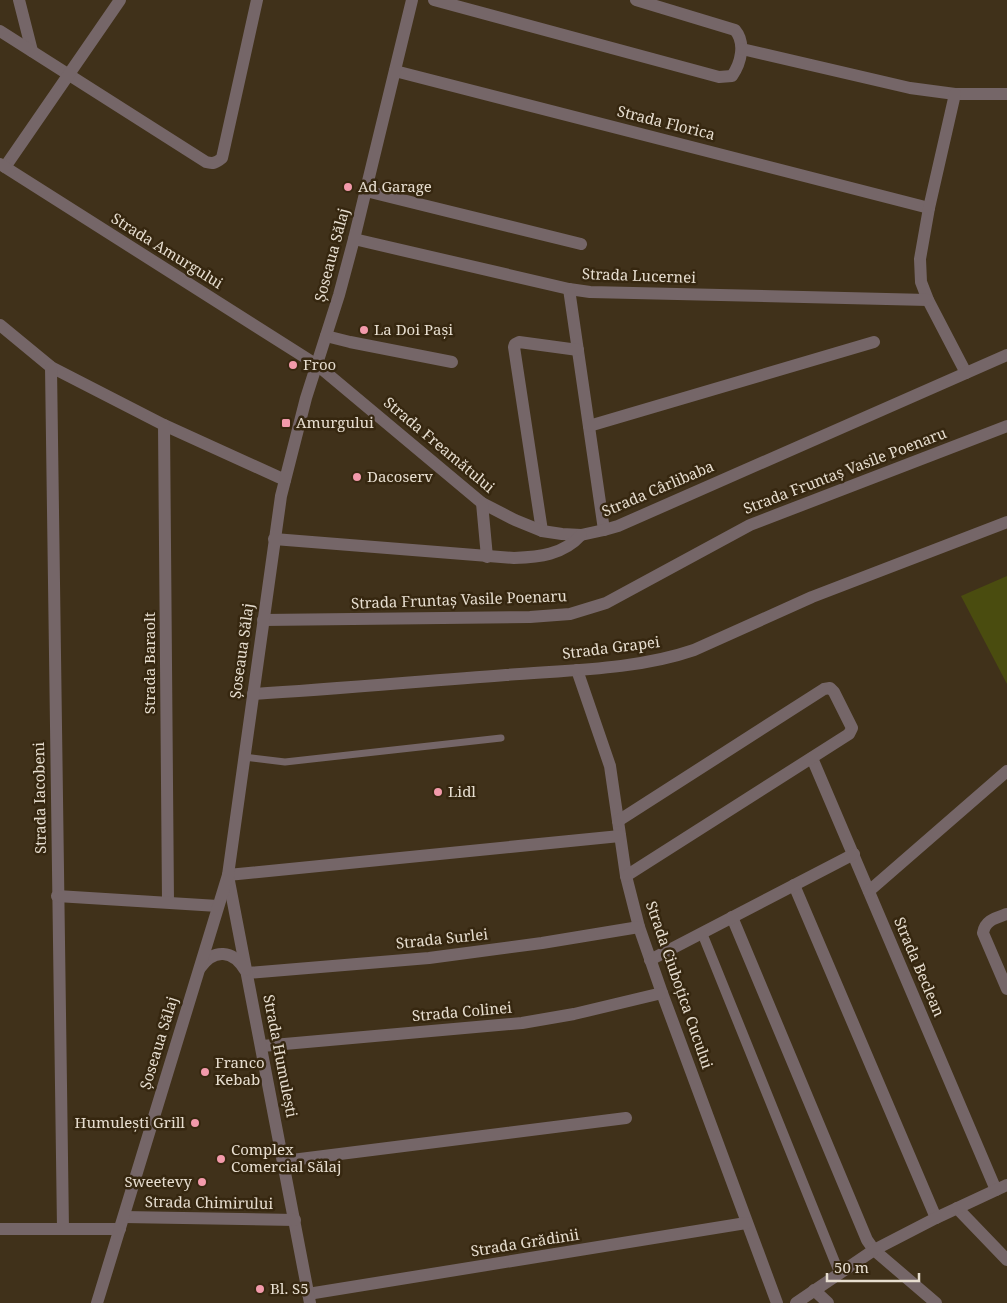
<svg xmlns="http://www.w3.org/2000/svg" width="1007" height="1303" font-family="'Noto Serif',serif">
	<rect width="100%" height="100%" fill="#40311a"/>
	<path fill="#4a4c0f" d="M1007,576v108l-46,-88z"/>
	<g fill="none" stroke-linecap="round" stroke-linejoin="round">
		<path stroke="#756668" stroke-width="7" d="M244,757l41,5 216,-24"/>
		<path stroke="#756668" stroke-width="10" d="M702,933l137,339"/>
		<g stroke="#756668" stroke-width="12">
			<path d="M19,0l13,51"/>
			<path d="M434,0l285,77 13,-1c9,-13 14,-33 3,-46l-99,-30"/>
			<path d="M0,31l206,131c7,2 10,1 16,-4l35,-158"/>
			<path d="M742,49l168,39 45,6h52"/>
			<path d="M395,71l534,137"/>
			<path d="M955,94l-26,114 -9,51 1,23 7,18 38,73"/>
			<path d="M5,167l115,-167"/>
			<path d="M366,191l215,53"/>
			<path d="M354,239l215,50 21,3 338,8"/>
			<path d="M569,289l35,241"/>
			<path d="M0,325l51,42 113,58 121,55"/>
			<path d="M326,336l24,6 102,20"/>
			<path d="M51,367l12,862"/>
			<path d="M164,425l4,477"/>
			<path d="M589,426l285,-84"/>
			<path d="M542,531l-28,-184 1,-3 4,-2 59,8"/>
			<path d="M263,620l267,-3 40,-3 36,-11 144,-78 257,-99"/>
			<path d="M577,670l33,96 16,110 13,51 23,66 115,310"/>
			<path d="M253,694c84,-5 169,-13 253,-19 61,-5 130,-5 188,-25l118,-53 195,-75"/>
			<path d="M812,758l184,432"/>
			<path d="M618,821l206,-132 6,-1 4,4 18,36 -3,6 -223,142"/>
			<path d="M228,875l392,-39"/>
			<path d="M794,885l142,333"/>
			<path d="M869,891l138,-120"/>
			<path d="M57,896l161,10"/>
			<path d="M1007,914c-11,4 -22,6 -24,19l24,56"/>
			<path d="M732,917l135,323 7,10 62,53"/>
			<path d="M650,960l204,-106"/>
			<path d="M247,973l182,-15 113,-15 97,-16"/>
			<path d="M262,1046l260,-23 52,-9 88,-21"/>
			<path d="M284,1161l342,-43"/>
			<path d="M957,1208l50,52"/>
			<path d="M0,1229h120"/>
			<path d="M814,1290l14,13"/>
			<path d="M308,1294l438,-71"/>
		</g>
		<g stroke="#756668" stroke-width="12">
			<path d="M0,164l317,201 165,138 33,17 27,11 20,3 19,1 23,-5 14,-4 389,-171"/>
			<path d="M482,503l5,54"/>
			<path d="M274,539l240,19c25,-1 49,-3 67,-23"/>
			<path d="M228,876l82,427"/>
			<path d="M200,968c14,-20 33,-18 45,2"/>
			<path d="M124,1217l171,3"/>
			<path d="M97,1303l131,-428 53,-379 25,-98 33,-103 15,-56 58,-239"/>
			<path d="M796,1303l78,-53 62,-32 71,-33"/>
		</g>
	</g>
	<g fill="#f39aab" stroke="#362710" stroke-width="2">
		<circle cx="348" cy="187" r="5"/>
		<circle cx="364" cy="330" r="5"/>
		<circle cx="293" cy="365" r="5"/>
		<rect x="281" y="418" width="10" height="10" rx="2.5"/>
		<circle cx="357" cy="477" r="5"/>
		<circle cx="438" cy="792" r="5"/>
		<circle cx="205" cy="1072" r="5"/>
		<circle cx="195" cy="1123" r="5"/>
		<circle cx="221" cy="1159" r="5"/>
		<circle cx="202" cy="1182" r="5"/>
		<circle cx="260" cy="1289" r="5"/>
	</g>
	<g text-anchor="middle" stroke-width="5" stroke-linejoin="round" paint-order="stroke">
		<g font-size="15" fill="#e7ded0" stroke="#362710">
			<text transform="translate(666 123) rotate(14)" y="5">Strada Florica</text>
			<text transform="translate(167 251) rotate(32)" y="5">Strada Amurgului</text>
			<text transform="translate(332 255) rotate(-75)" y="5">Șoseaua Sălaj</text>
			<text transform="translate(639 276) rotate(2)" y="5">Strada Lucernei</text>
			<text transform="translate(439 445) rotate(40)" y="5">Strada Freamătului</text>
			<text transform="translate(845 471) rotate(-21)" y="5">Strada Fruntaș Vasile Poenaru</text>
			<text transform="translate(658 489) rotate(-23)" y="5">Strada Cârlibaba</text>
			<text transform="translate(459 600) rotate(-2)" y="5">Strada Fruntaș Vasile Poenaru</text>
			<text transform="translate(611 648) rotate(-7)" y="5">Strada Grapei</text>
			<text transform="translate(242 651) rotate(-82)" y="5">Șoseaua Sălaj</text>
			<text transform="translate(150 663) rotate(-90)" y="5">Strada Baraolt</text>
			<text transform="translate(40 798) rotate(-91)" y="5">Strada Iacobeni</text>
			<text transform="translate(442 939) rotate(-6)" y="5">Strada Surlei</text>
			<text transform="translate(919 967) rotate(67)" y="5">Strada Beclean</text>
			<text transform="translate(679 985) rotate(71)" y="5">Strada Ciuboțica Cucului</text>
			<text transform="translate(462 1012) rotate(-5)" y="5">Strada Colinei</text>
			<text transform="translate(159 1043) rotate(-73)" y="5">Șoseaua Sălaj</text>
			<text transform="translate(280 1056) rotate(79)" y="5">Strada Humulești</text>
			<text transform="translate(209 1203) rotate(1)" y="5">Strada Chimirului</text>
			<text transform="translate(525 1243) rotate(-9)" y="5">Strada Grădinii</text>
		</g>
		<g font-size="15" fill="#e7ded0" stroke="#362710" text-anchor="start">
			<text x="358" y="192">Ad Garage</text>
			<text x="374" y="335">La Doi Pași</text>
			<text x="303" y="370">Froo</text>
			<text x="296" y="428">Amurgului</text>
			<text x="367" y="482">Dacoserv</text>
			<text x="448" y="797">Lidl</text>
			<text x="215" y="1068">Franco<tspan x="215" dy="17">Kebab</tspan></text>
			<text x="185" y="1128" text-anchor="end">Humulești Grill</text>
			<text x="231" y="1155">Complex<tspan x="231" dy="17">Comercial Sălaj</tspan></text>
			<text x="192" y="1187" text-anchor="end">Sweetevy</text>
			<text x="270" y="1294">Bl. S5</text>
		</g>
	</g>
	<path d="M827 1273v8h92v-8" fill="none" stroke="#e7ded0" stroke-width="2.5"/>
	<text x="834" y="1273" font-size="15" fill="#e7ded0" stroke="#362710" stroke-width="4" paint-order="stroke">50 m</text>
</svg>
